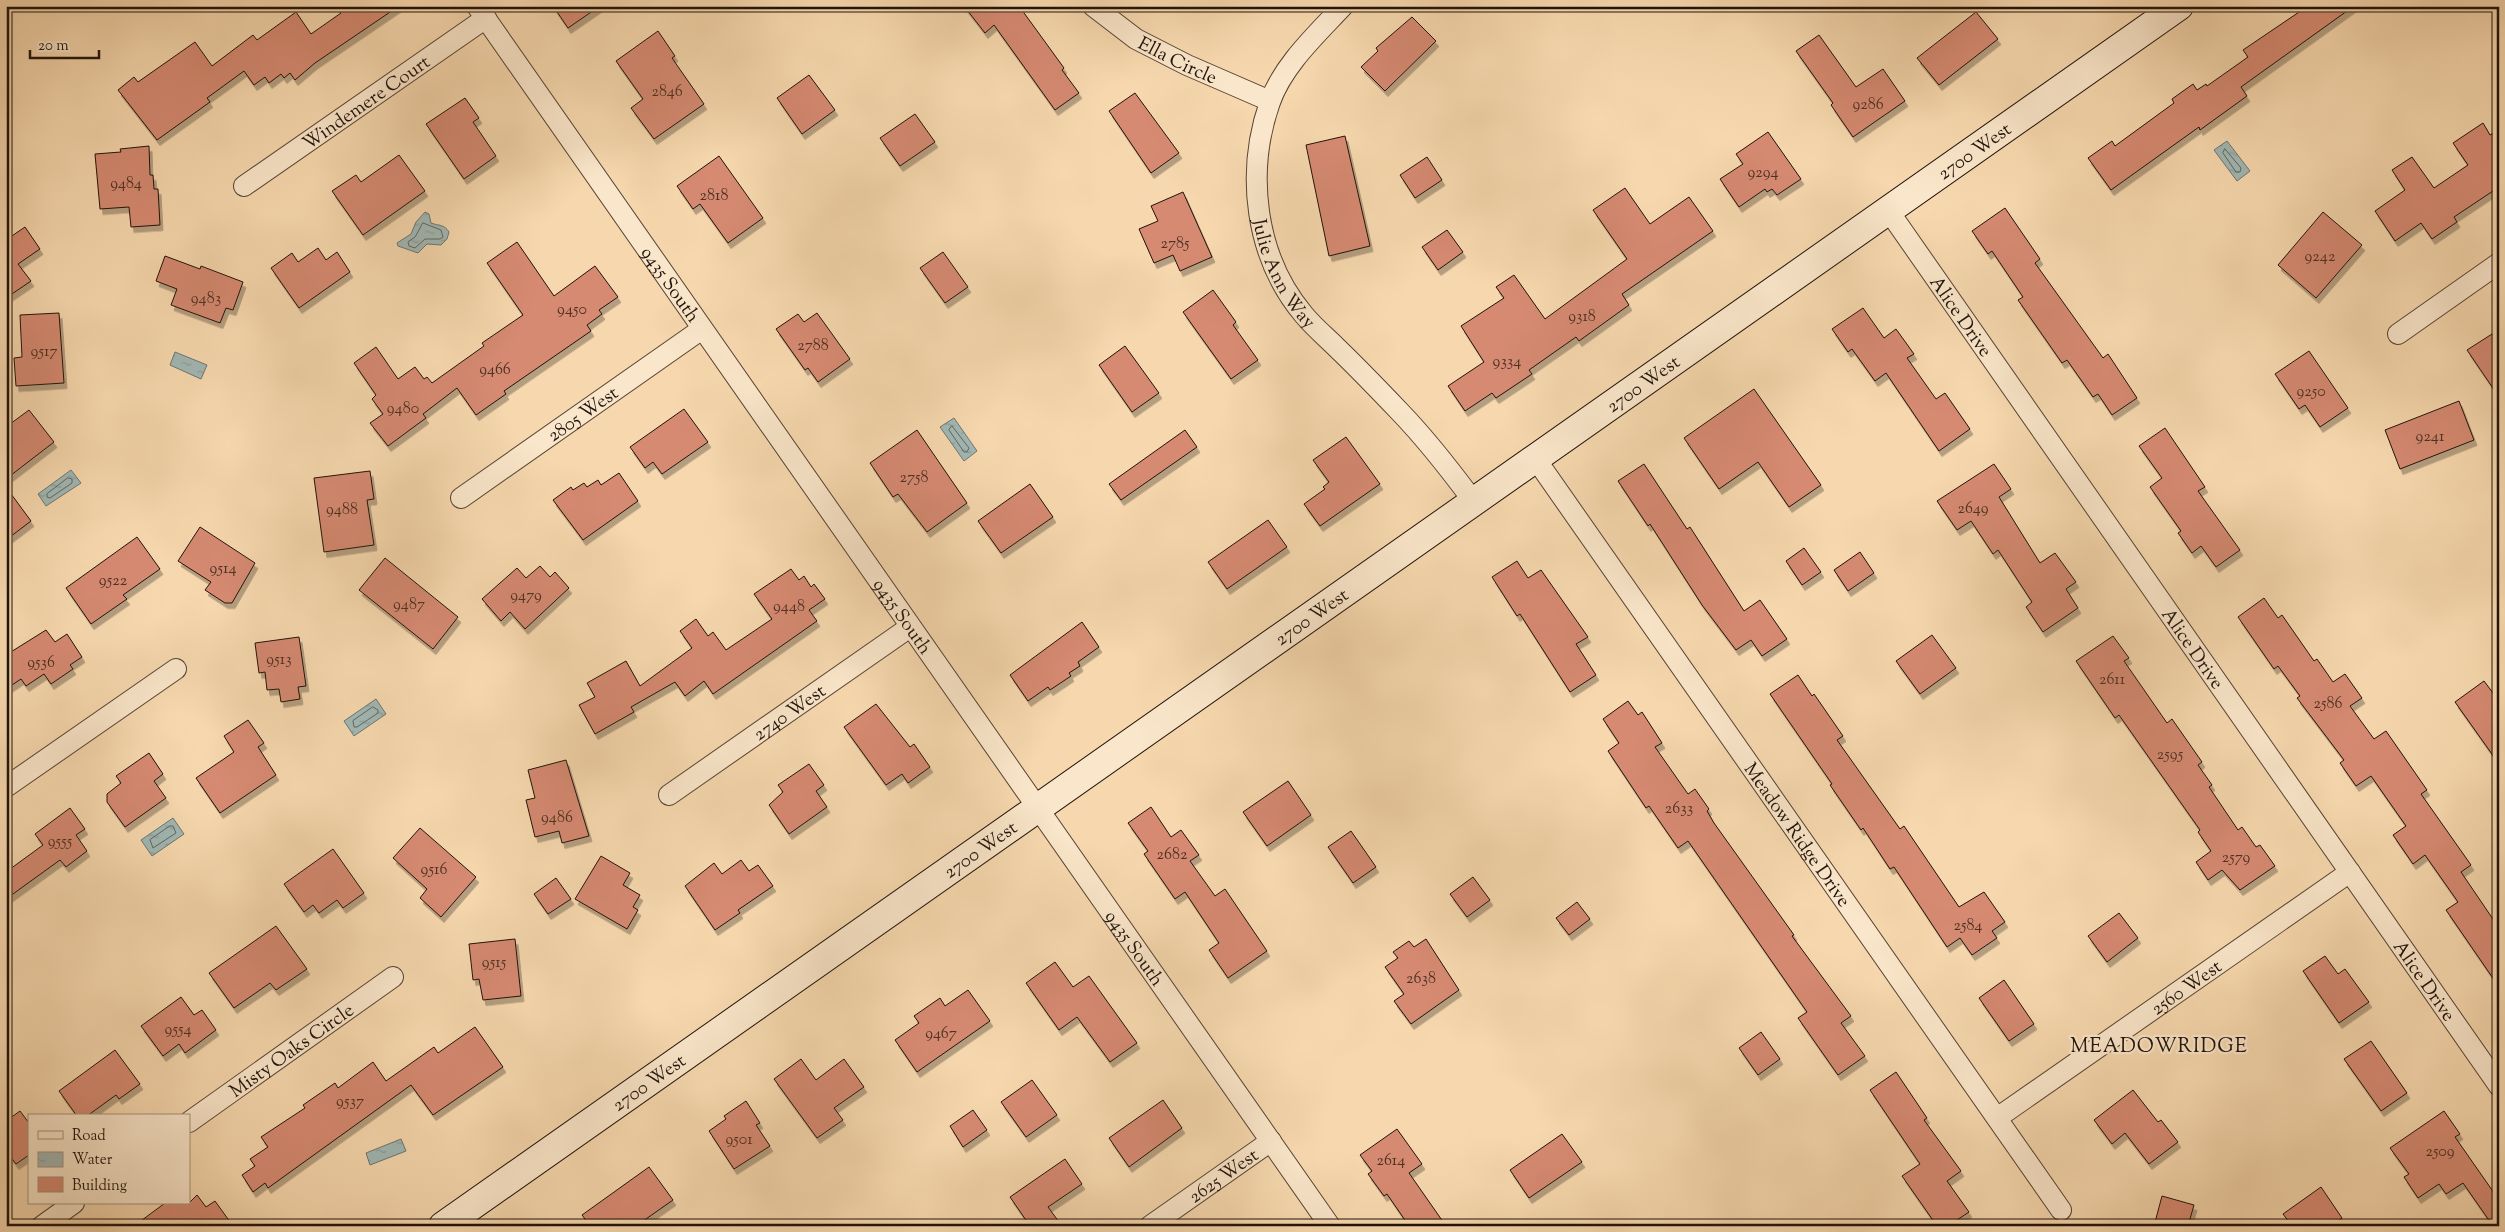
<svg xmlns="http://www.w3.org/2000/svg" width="2505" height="1232" font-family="'Sorts Mill Goudy',serif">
	<defs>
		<pattern id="water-ripples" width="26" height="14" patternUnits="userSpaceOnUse" patternTransform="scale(1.25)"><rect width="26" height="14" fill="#a1b8b5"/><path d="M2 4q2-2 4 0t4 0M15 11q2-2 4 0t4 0" fill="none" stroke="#8a9d9a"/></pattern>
		<filter id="shadow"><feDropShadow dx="3" dy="5.5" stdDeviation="0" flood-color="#0004"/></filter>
	</defs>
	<rect width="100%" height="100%" fill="#f7d8ae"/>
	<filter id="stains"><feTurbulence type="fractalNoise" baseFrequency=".004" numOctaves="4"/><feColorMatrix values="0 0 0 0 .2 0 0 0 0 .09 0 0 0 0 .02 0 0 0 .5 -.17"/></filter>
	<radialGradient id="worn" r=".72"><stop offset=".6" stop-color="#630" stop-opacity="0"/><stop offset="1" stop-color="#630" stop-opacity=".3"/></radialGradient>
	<g fill="url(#water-ripples)" stroke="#6d7671">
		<path d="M2227,141l23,30 -13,10 -23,-31z"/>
		<path d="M425,212l4,2 2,9c8,3 13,1 18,9l-2,7 -6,6 -14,-1 -9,9 -20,-7 -1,-3 14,-9 5,-12z"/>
		<path d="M175,352l32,13 -6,14 -31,-14z"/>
		<path d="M954,418l23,33 -13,10 -24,-34z"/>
		<path d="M71,470l10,13 -35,23 -8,-12z"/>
		<path d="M376,699l10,15 -32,22 -10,-15z"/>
		<path d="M173,818l11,16 -32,22 -11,-16z"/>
		<path d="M401,1139l5,12 -36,14 -4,-12z"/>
	</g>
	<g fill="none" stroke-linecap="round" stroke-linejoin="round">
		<g stroke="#606660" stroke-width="1">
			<path d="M2225,149l16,19 -1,4h-4l-13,-19z"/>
			<path d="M423,223l18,7 2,7 -3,2h-15l-10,9 -6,-2 -1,-4 7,-5z"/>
			<path d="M952,426l17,22 -2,4h-3l-15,-22z"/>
			<path d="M68,478l4,1v4l-22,15 -3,-1v-3z"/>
			<path d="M373,707l5,3v3l-21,14h-3l-1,-6z"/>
			<path d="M170,826h3l3,7 -23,15 -3,-8z"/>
		</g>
	</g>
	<g fill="#d68a72" stroke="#20130a" filter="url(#shadow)">
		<path d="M336,6h63l-84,57 -20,17 -5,-7 -6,5 -3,-4 -12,9 -4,-6 -11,8 -10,-14 -37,27 3,4 -53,38 -39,-50 16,-13 4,5 57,-40 17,24 41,-31 4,5 39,-28 15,22 30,-21z"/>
		<path d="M553,6h47l-32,22z"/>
		<path d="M964,6h55l45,62 -2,2 17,23 -24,17 -61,-85 -9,8z"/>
		<path d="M2308,6h46l-113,81 6,9 -47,34 -1,-3 -88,63 -23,-32 24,-17 3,5 59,-43 -2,-4 21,-15 4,6 9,-6 1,2 41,-29 -5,-7z"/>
		<path d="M1976,12l22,27 -59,46 -22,-27z"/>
		<path d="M1412,17l24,24 -51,50 -24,-24 17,-16 -2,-3z"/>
		<path d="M658,31l17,25 -3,2 32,46 -50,35 -23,-31 12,-9 -27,-38z"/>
		<path d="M1819,35l37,52 27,-18 22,32 -52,36 -22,-32 2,-2 -37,-52z"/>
		<path d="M809,75l26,35 -33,24 -25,-36z"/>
		<path d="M1135,93l44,60 -28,20 -42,-62z"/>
		<path d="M465,98l14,20 -6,4 23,34 -32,23 -38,-55z"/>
		<path d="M915,114l20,28 -35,24 -20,-28z"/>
		<path d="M2483,123l7,12 9,-5v57l-45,30 3,5 -25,17 -11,-16 -26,18 -20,-30 30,-21 -13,-20 20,-13 22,31 34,-23 -15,-22z"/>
		<path d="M1768,132l33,47 -24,16 -5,-6 -5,3 -2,-3 -26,18 -19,-28 23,-15 -7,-10z"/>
		<path d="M1345,136l25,110 -41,10 -23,-111z"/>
		<path d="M149,146l1,29h3l1,14h4l2,36 -29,2 -2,-20 -29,2 -5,-55 26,-2 -1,-3z"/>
		<path d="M399,155l26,36 -62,44 -31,-44 24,-16 5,7z"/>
		<path d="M719,156l44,62 -35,25 -28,-39 -7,5 -16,-23z"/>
		<path d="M1427,157l15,23 -27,18 -15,-23z"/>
		<path d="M1625,188l25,36 39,-27 24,34 -91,63 7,11 -50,36 -3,-4 -47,33 3,4 -36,24 -4,-5 -27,18 -17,-25 36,-24 -23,-36 43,-28 -8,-11 18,-12 31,44 82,-60 -34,-49z"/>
		<path d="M1183,192l29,65 -32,14 -7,-16 -19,8 -15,-34 19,-8 -7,-15z"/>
		<path d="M2005,208l35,51 -5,4 68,95 5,-4 29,44 -25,17 -14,-21 -5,3 -26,-37 -5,3 -44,-63 5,-3 -31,-46 -4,3 -16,-23z"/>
		<path d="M2323,212l39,33 -46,53 -38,-33z"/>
		<path d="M25,227l15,22 -22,15 13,17 -25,17v-58z"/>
		<path d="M1447,230l16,22 -25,18 -16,-23z"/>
		<path d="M517,242l37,54 41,-30 23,31 -19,13 3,4 -15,11 4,6 -87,60 2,3 -30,21 -19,-27 -34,26 3,4 -38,28 -18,-23 13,-9 -11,-15 4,-4 -22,-32 22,-16 22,32 17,-12 9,12 3,-2 5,6 52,-37 -2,-3 41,-28 -36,-52z"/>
		<path d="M318,248l8,12 11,-8 13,20 -51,36 -28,-40 21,-15 6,9z"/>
		<path d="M943,252l25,35 -23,16 -25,-35z"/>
		<path d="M165,256l35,13 1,-3 42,16 -10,28 -7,-2 -6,15 -49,-18 6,-16 -21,-8z"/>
		<path d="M1213,290l23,32 -3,3 25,35 -27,19 -48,-67z"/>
		<path d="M1863,308l21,30 12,-9 18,25 -7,4 29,41 9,-6 25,36 -31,22 -53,-78 -11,8 -23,-32 -4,3 -16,-23z"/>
		<path d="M59,313l5,70 -48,3 -2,-28 8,-1 -2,-42z"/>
		<path d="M817,313l33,46 -32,23 -10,-14 -3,2 -29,-41 22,-15 6,8z"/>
		<path d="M2492,334l7,11v52l-32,-47z"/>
		<path d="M1125,346l34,47 -27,19 -33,-47z"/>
		<path d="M2309,351l39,57 -28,19 -15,-22 -6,4 -24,-35z"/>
		<path d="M1754,389l67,96 -32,22 -31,-45 -39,27 -35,-51z"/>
		<path d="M2459,401l15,39 -74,29 -15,-39z"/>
		<path d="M684,409l24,33 -46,32 -9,-12 -8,6 -15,-21z"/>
		<path d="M29,410l25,32 -48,37v-52z"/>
		<path d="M2165,428l40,59 -7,4 42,59 -24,17 -15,-21 -9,7 -14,-20 3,-2 -31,-44 12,-9 -23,-32z"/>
		<path d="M917,430l50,73 -40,29 -29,-38 -5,3 -23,-34z"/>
		<path d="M1185,430l12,17 -76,53 -12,-16z"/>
		<path d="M1346,437l34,47 -60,42 -16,-22 21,-15 -2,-2 6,-5 -16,-22z"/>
		<path d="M1644,464l43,65 3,-2 54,84 16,-11 27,39 -25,17 -11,-16 -15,10 -34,-45 -52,-81 -2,2 -30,-45z"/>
		<path d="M1994,464l17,25 -12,8 41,66 15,-10 21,29 -10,7 12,19 -35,24 -17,-25 6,-5 -34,-52 -5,4 -22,-33 -14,9 -20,-29z"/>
		<path d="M370,471l4,28 -7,1 7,45 -50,7 -10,-74z"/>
		<path d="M619,473l19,28 -55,39 -30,-40 18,-13 2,3 11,-7 3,4 11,-7 3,5z"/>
		<path d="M1030,484l23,33 -52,36 -23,-32z"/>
		<path d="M6,487l25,34 -25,19z"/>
		<path d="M1268,520l19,27 -60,42 -19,-27z"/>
		<path d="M200,527l55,36 -23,40h-7l-20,-13 6,-8 -33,-21z"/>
		<path d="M137,537l23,32 -37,26 4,4 -36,25 -25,-36z"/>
		<path d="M1804,548l17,24 -19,13 -16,-24z"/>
		<path d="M1860,552l14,21 -26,18 -14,-21z"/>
		<path d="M385,558l73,59 -25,32 -74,-59z"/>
		<path d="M1517,561l11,17 13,-8 47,67 -12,7 20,31 -26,17 -50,-78 -3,2 -25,-39z"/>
		<path d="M540,566l10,11 5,-5 14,16 -44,41 -15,-17 -9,9 -19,-22 35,-31 9,10z"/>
		<path d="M791,569l8,11 5,-4 7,11 3,-3 11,15 -16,11 8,11 -104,73 -9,-13 -19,15 -10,-14 -44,25 3,5 -39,22 -16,-29 16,-8 -8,-14 39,-22 14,25 52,-38 -12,-17 16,-12 12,17 5,-4 13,18 46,-31 -18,-25z"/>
		<path d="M2264,598l14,20 4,-3 32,46 3,-2 16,23 12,-8 17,24 -12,8 24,33 12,-8 41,59 -6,4 50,71 -10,7 38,56v59l-53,-77 12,-8 -33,-47 -12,9 -20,-29 13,-9 -35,-50 -15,10 -16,-23 4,-3 -47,-62 3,-2 -22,-30 -4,3 -36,-52z"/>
		<path d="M1082,622l17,25 -21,15 2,4 -11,7 2,3 -21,14 -2,-3 -20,14 -18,-26z"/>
		<path d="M46,630l9,12 12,-8 15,23 -12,8 3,4 -22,15 -7,-10 -18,12 -5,-7 -15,10v-34z"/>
		<path d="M1932,635l24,33 -36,26 -24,-33z"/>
		<path d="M2113,636l16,22 -5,3 43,62 5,-4 30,43 -4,3 14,20 -3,2 29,43 4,-3 14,20 4,-2 15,21 -35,24 -18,-20 -14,10 -12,-18 15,-11 -13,-19 2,-2 -81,-115 -4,3 -39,-57z"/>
		<path d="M299,637l7,49 -8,1 2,12 -19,3 -2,-13 -12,1 -2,-18 -6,1 -4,-30z"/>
		<path d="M1798,675l14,21 2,-2 29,42 -6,4 63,89 4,-3 55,81 25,-15 21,30 -13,9 5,7 -25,17 -12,-17 -13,9 -53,-80 -4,2 -27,-41 -2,2 -31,-45 2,-1 -62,-90z"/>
		<path d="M2484,681l15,20v63l-44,-62z"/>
		<path d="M1628,701l10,14 4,-3 20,31 -7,4 33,47 7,-5 14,20 -2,2 7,12 80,112 -2,1 59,80 -10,7 24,33 -27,19 -40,-57 9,-6 -119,-171 -10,7 -29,-42 -3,2 -38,-57 11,-8 -16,-24z"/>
		<path d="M876,704l34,43 4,-3 16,23 -22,16 -6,-9 -16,11 -42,-58z"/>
		<path d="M248,720l16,23 -6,4 18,28 -56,38 -24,-35 38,-26 -10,-16z"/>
		<path d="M149,753l14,21 -9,7 12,17 -41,29 -18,-25v-8l14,-11 -5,-7z"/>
		<path d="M566,760l23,76 -27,7 -3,-12 -24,6 -9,-37 9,-2 -7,-28z"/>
		<path d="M809,764l15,21 -8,6 11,16 -38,27 -20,-29 14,-13 -5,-7z"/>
		<path d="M1288,781l23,34 -44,31 -24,-34z"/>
		<path d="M1151,807l20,30 10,-7 18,25 -9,6 25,35 10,-7 42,62 -39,27 -19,-28 10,-7 -34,-51 -10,7 -31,-45 4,-3 -20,-28z"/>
		<path d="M70,808l15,21 -9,6 11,16 -21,16 -6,-7 -54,39v-27l37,-27 -8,-11z"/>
		<path d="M420,828l56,49 -35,40 -21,-19 7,-9 -34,-31z"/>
		<path d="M1351,831l25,36 -23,16 -25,-36z"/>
		<path d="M333,849l31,44 -21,15 -6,-8 -18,13 -6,-8 -9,7 -20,-28z"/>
		<path d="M601,856l29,17 -7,12 17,10 -7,12 5,3 -11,19 -52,-30z"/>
		<path d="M741,860l8,11 9,-6 15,21 -35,24 2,3 -25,17 -30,-44 29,-23 8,11z"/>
		<path d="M1473,877l17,23 -23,17 -17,-23z"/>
		<path d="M556,878l15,21 -23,15 -14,-20z"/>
		<path d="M1577,902l13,17 -21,16 -13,-17z"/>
		<path d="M2119,913l19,25 -31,24 -19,-26z"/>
		<path d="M276,926l31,43 -31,21 -6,-7 -36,25 -25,-35z"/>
		<path d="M515,939l6,57 -38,4 -4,-21 -6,1 -4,-36z"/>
		<path d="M1426,939l33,51 -48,34 -17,-23 10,-7 -19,-27 13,-9 -5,-6 16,-11 5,6z"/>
		<path d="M2325,956l13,18 7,-5 24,33 -30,21 -36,-52z"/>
		<path d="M1055,962l18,25 16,-11 48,67 -27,19 -33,-45 -18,13 -33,-47z"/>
		<path d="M2004,980l30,44 -25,17 -30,-43z"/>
		<path d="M968,990l22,31 -73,51 -22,-32 24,-17 -5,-7 26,-18 5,8z"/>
		<path d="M181,997l13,18 8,-5 14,20 -31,23 -6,-9 -16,12 -22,-30z"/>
		<path d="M475,1027l28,40 -70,48 -22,-30 -143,103 -3,-5 -12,9 -11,-17 13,-9 -5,-7 18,-12 -7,-10 44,-29 -2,-3 32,-22 3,5 35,-26 13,19 48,-34 4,6z"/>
		<path d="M1761,1032l19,27 -22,16 -19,-27z"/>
		<path d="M2371,1041l36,52 -26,18 -37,-52z"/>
		<path d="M115,1050l25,34 -21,15 -3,-4 -29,21h-10l-18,-25z"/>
		<path d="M801,1059l15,21 28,-21 20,28 -30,21 9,12 -26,18 -43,-59z"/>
		<path d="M1896,1072l31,46 -3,2 37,51 -14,10 22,31 -21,14h-11l-35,-50 18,-12 -50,-74z"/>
		<path d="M1032,1080l25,35 -31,22 -25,-35z"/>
		<path d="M2133,1090l25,32 3,-2 17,22 -29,22 -24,-31 -13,11 -18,-24z"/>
		<path d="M1163,1100l19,28 -53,39 -20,-29z"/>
		<path d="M746,1101l14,22 -4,2 14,21 -36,23 -25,-38 17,-12 -2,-3z"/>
		<path d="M973,1110l14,20 -24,17 -13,-21z"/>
		<path d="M20,1111l9,12v32l-13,9 -10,-13v-30z"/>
		<path d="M2444,1111l16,23 -5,3 44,63v26h-6l-30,-43 -17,11 -7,-10 -21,14 -14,-21 5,-3 -19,-26z"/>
		<path d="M1397,1129l25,35 -13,9 37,53h-37l-22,-32 -3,2 -16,-22 4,-3 -12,-16z"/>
		<path d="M1562,1134l20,28 -53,36 -19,-28z"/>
		<path d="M1065,1159l17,25 -34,23 14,19h-32l-20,-29z"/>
		<path d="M649,1167l24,33 -37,26h-46l-8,-11z"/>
		<path d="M2321,1187l21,31 -11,8h-39l-9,-12z"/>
		<path d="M197,1195l9,12 9,-6 18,25h-99l31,-23h24z"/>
		<path d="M2162,1196l32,9 -6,21h-34z"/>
	</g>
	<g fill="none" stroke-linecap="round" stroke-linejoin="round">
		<g stroke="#564433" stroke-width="22">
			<g id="street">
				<path id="s1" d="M477,6l853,1220"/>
				<path id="s2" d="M1093,6l43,33 51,26 83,36"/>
				<path id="s3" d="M1343,6c-26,28 -60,59 -73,96 -25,71 -15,155 34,213 10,12 22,22 32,32 22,21 43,43 64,65 27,28 51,59 74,90"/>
				<path id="s4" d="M244,186l242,-168"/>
				<path id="s5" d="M1888,210l611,876"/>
				<path d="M2398,334l101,-71"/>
				<path id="s6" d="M1535,458l526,752"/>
				<path id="s7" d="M461,498l241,-169"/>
				<path d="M6,787l170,-118"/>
				<path id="s8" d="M669,795l241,-168"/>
				<path id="s9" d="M1997,1118l353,-246"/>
				<path id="s10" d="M189,1122l204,-145"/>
				<path d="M42,1226l32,-23"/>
				<path id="s11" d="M1150,1226l121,-85"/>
			</g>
		</g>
		<g stroke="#20130a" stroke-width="30">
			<g id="secondary">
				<path id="s12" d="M443,1226l1736,-1220"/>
			</g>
		</g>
		<use href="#street" stroke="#fae6ca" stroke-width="20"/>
		<use href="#secondary" stroke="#fae6ca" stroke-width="28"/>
	</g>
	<g text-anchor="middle" stroke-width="4.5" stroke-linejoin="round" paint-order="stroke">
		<g font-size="16" fill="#4e3124">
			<text x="667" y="96">2846</text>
			<text x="1868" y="109">9286</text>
			<text x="1763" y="177">9294</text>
			<text x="126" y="188">9484</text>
			<text x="714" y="200">2818</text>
			<text x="1175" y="248">2785</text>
			<text x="2320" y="261">9242</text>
			<text x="206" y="303">9483</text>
			<text x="572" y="314">9450</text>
			<text x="1582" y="321">9318</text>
			<text x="813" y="350">2788</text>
			<text x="44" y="356">9517</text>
			<text x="1507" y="366">9334</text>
			<text x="495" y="374">9466</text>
			<text x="2311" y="396">9250</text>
			<text x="403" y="413">9480</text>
			<text x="2430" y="441">9241</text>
			<text x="914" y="482">2758</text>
			<text x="1973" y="513">2649</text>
			<text x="342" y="514">9488</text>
			<text x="223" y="573">9514</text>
			<text x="113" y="585">9522</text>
			<text x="526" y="600">9479</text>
			<text x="409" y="609">9487</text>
			<text x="789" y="611">9448</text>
			<text x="279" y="664">9513</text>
			<text x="41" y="667">9536</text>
			<text x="2112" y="684">2611</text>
			<text x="2328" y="708">2586</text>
			<text x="2170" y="759">2595</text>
			<text x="1679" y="813">2633</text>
			<text x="557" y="822">9486</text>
			<text x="60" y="846">9555</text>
			<text x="1172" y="859">2682</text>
			<text x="2236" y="862">2579</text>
			<text x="434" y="874">9516</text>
			<text x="1968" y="930">2584</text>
			<text x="494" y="967">9515</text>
			<text x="1421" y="983">2638</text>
			<text x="178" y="1034">9554</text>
			<text x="941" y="1038">9467</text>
			<text x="350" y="1106">9537</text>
			<text x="739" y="1144">9501</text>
			<text x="2440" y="1156">2509</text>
			<text x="1391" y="1165">2614</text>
		</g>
		<g font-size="19" fill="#20130a" stroke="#fae6ca">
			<text dy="7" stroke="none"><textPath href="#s2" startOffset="101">Ella Circle</textPath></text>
			<text dy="7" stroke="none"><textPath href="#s4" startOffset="148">Windemere Court</textPath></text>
			<text dy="7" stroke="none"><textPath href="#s12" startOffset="1871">2700 West</textPath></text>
			<text dy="7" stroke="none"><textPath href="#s3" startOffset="300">Julie Ann Way</textPath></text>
			<text dy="7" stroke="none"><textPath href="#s1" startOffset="339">9435 South</textPath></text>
			<text dy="7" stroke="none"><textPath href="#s5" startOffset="129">Alice Drive</textPath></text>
			<text dy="7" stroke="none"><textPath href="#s12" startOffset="1466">2700 West</textPath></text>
			<text dy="7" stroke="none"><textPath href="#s7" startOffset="148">2805 West</textPath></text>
			<text dy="7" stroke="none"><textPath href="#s12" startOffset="1061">2700 West</textPath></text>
			<text dy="7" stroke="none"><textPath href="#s1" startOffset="744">9435 South</textPath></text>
			<text dy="7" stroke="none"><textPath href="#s5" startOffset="534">Alice Drive</textPath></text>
			<text dy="7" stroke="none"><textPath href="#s8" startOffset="146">2740 West</textPath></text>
			<text dy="7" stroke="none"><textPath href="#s6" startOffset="459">Meadow Ridge Drive</textPath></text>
			<text dy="7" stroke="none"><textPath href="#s12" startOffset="656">2700 West</textPath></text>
			<text dy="7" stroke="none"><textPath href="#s1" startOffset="1149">9435 South</textPath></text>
			<text dy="7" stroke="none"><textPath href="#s5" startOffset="939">Alice Drive</textPath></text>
			<text dy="7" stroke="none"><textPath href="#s9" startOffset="230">2560 West</textPath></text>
			<text dy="7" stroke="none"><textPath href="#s10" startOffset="125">Misty Oaks Circle</textPath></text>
			<text dy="7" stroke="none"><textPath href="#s12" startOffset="251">2700 West</textPath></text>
			<text dy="7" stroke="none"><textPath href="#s11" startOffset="89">2625 West</textPath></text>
		</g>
		<g font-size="20" letter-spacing="1" fill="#20130a" stroke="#fae6ca">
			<text x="2159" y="1052">MEADOWRIDGE</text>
		</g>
	</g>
	<rect width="2505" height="1232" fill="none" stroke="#f7d8ae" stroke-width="25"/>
	<rect x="8" y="8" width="2490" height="1217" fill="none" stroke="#20130a" stroke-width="2.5"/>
	<rect x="12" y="12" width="2480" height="1207" fill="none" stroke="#20130a"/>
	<rect x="28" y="1114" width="162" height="90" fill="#fae6ca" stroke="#a3927d"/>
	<rect x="38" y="1131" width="25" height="8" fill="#fae6ca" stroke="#a3927d"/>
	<text x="72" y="1140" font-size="15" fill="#20130a">Road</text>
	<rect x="38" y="1152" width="25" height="15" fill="url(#water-ripples)" stroke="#a3927d"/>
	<text x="72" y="1164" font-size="15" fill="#20130a">Water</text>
	<rect x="38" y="1177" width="25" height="15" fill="#d68a72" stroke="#a3927d"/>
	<text x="72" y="1190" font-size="15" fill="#20130a">Building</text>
	<path d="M30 50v8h69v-8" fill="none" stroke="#20130a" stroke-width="2.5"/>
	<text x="38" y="50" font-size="15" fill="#20130a" stroke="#fae6ca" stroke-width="4" paint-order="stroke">20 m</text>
	<rect width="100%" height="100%" filter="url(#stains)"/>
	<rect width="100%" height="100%" fill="url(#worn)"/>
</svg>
